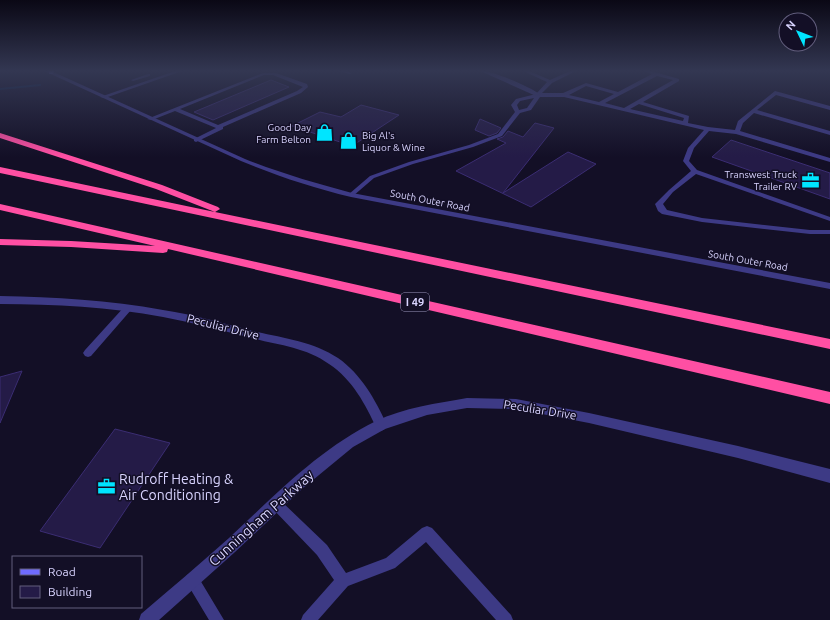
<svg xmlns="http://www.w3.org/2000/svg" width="830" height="620" font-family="Ubuntu,sans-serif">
  <rect width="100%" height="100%" fill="#130f26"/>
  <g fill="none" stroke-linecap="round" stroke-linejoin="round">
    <path fill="#0c2248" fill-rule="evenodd" d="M40 84H41V86L0 90V88Z"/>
  </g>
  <path fill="#241b47" stroke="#3b2d73" d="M271 80 289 87 213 120 194 112Z
    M361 105 399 115 352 146 292 126 320 112 341 117Z
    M480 119 501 128 497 133 489 136 475 130Z
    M535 123 554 128 503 193 568 152 596 164 531 207 456 171 506 143 497 139 503 137 508 131 523 137Z
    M731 140 830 173V199L712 157Z
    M22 371 0 423V377Z
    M115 429 170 443 100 548 40 531Z"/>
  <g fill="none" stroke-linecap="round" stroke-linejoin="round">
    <path fill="#3d3a85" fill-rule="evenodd" d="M178 70H185L105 98 100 97Z
      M333 70H342L352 73 350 74Z
      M521 70H527L550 80 572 70H578L552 83 542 93H563L586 83 618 92 652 74 641 70H648L679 79V81L643 102 689 116 688 123 708 127 735 130 738 121 775 91 830 106V110L776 95 757 110 830 131V135L754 113 743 123 740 131 830 158V162L736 134 709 131 694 148 689 161 697 170 830 217V221L696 174 673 192 663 204 667 210 702 218 810 230H830V234H810L702 222 662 214 658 211 655 204 669 190 691 171 683 161 688 148 704 130 564 97H540L531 110 520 113 502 136 473 147 413 164 374 178 353 196H349V194L370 176 409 162 469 145 498 134 515 112 511 105 516 99 536 94 547 82ZM657 76 673 80 624 108 605 103ZM586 86 614 94 599 102 569 95ZM534 98 527 108 519 110 517 105 520 101ZM639 104 684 118 683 121 630 109Z
      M263 73H276L307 84 308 87 301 93 223 127V129L196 142 194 141V139L216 128 175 111 152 120 147 119ZM264 75H273L303 87 297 91 218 125 180 109Z
      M148 74H150V76L133 81 131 80Z
      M128 305 131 306 132 308 131 310 91 356 88 357 85 356 83 353 85 350 125 306Z
      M276 498 280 500 327 545 346 573 386 558 422 528 427 526 432 528 511 615 513 620H496L426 542 395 568 348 586 318 620H301L303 615 334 580 317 555 272 508 270 504 272 500Z
      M192 573 197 575 224 620H209L185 580 187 575Z"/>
    <path fill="#3d3a85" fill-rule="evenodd" d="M478 70C491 70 531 87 541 95L536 96Z
      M0 296C55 297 109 300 163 310 195 315 226 324 257 332 284 338 314 342 338 358 361 374 375 399 387 425L385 429 381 431 377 429C365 404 353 380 329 364 307 348 280 345 255 339 224 331 194 323 163 317 109 307 55 304 0 304Z"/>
    <path fill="#3d3a85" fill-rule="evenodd" d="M42 70H49L245 159C280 173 315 183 352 193L830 283V289L351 197C313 188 277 176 241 161Z
      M467 398 516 399 589 413 738 446 830 469V483L738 458 589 423 516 409 467 408 427 415 385 429 353 447 302 489 235 552 159 620H139L141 614C170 589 200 564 229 538 274 496 319 449 376 421 403 408 438 403 467 398Z"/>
    <path fill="#6f6bff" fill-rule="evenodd" d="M49 70H55L53 74H49Z"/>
    <path fill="#ff4fa3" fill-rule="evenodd" d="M0 133 162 185 218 207 220 209 215 212 830 339V349L0 173V167L215 212 156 189 0 138Z
      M0 204 830 392V404L168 249 167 252 163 253 71 247 0 245V239L71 241 155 246 0 210Z"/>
  </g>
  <linearGradient id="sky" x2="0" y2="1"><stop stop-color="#0a0815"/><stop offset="0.45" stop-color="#333752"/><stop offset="1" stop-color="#333752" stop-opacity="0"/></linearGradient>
  <rect width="830" height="157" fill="url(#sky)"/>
  <defs>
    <symbol id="shop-bare" viewBox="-9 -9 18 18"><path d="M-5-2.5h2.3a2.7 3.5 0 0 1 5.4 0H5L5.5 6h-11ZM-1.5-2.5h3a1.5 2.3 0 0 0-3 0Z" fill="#00e5ff" stroke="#130f26" stroke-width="2.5" paint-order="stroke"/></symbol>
    <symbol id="office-bare" viewBox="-9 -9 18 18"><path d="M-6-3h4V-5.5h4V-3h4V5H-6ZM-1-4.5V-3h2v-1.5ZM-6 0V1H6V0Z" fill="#00e5ff" stroke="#130f26" stroke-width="2.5" paint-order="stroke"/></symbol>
  </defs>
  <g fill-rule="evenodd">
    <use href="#shop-bare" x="312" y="120" width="25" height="25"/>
    <use href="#shop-bare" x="336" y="128" width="25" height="25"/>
    <use href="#office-bare" x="798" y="168" width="25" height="25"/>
    <use href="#office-bare" x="94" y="474" width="25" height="25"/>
  </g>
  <g text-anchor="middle" stroke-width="3" stroke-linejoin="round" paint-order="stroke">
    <g font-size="10" fill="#d9d4ff" stroke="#130f26" text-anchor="end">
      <text x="311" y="131">Good Day<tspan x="311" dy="12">Farm Belton</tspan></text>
      <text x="362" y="139" text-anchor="start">Big Al's<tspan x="362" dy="12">Liquor &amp; Wine</tspan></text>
      <text x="797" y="178">Transwest Truck<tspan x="797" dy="12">Trailer RV</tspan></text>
    </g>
    <g font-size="10" fill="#d9d4ff" stroke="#130f26">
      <text transform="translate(430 200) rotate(11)" y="4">South Outer Road</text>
      <text transform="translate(748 260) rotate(10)" y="4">South Outer Road</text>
    </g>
    <rect fill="#130f26" stroke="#9e99be" stroke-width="1" x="401" y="293" width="28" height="18" rx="3"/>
    <g font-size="11" font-weight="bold" fill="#d9d4ff">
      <text x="415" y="306">I 49</text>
    </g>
    <g font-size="12" fill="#d9d4ff" stroke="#130f26">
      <text transform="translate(223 327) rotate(14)" y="4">Peculiar Drive</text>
      <text transform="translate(540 410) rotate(9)" y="4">Peculiar Drive</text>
    </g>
    <g font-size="14" fill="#d9d4ff" stroke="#130f26" text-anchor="start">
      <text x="119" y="484">Rudroff Heating &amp;<tspan x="119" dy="16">Air Conditioning</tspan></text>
    </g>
    <g font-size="14" fill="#d9d4ff" stroke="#130f26">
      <text transform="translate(261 518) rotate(-42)" y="5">Cunningham Parkway</text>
    </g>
  </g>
  <rect x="12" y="556" width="130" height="52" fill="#130f26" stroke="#625e7d"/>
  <rect x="20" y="569" width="20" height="6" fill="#6f6bff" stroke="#625e7d"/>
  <text x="48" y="576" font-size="12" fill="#d9d4ff">Road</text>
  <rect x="20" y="586" width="20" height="12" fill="#241b47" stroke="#625e7d"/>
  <text x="48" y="596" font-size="12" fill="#d9d4ff">Building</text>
  <g transform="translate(798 32) rotate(313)"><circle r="19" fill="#130f26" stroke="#625e7d"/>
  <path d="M0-3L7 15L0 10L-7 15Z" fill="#00e5ff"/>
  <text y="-6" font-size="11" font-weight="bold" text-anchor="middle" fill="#d9d4ff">N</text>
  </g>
</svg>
